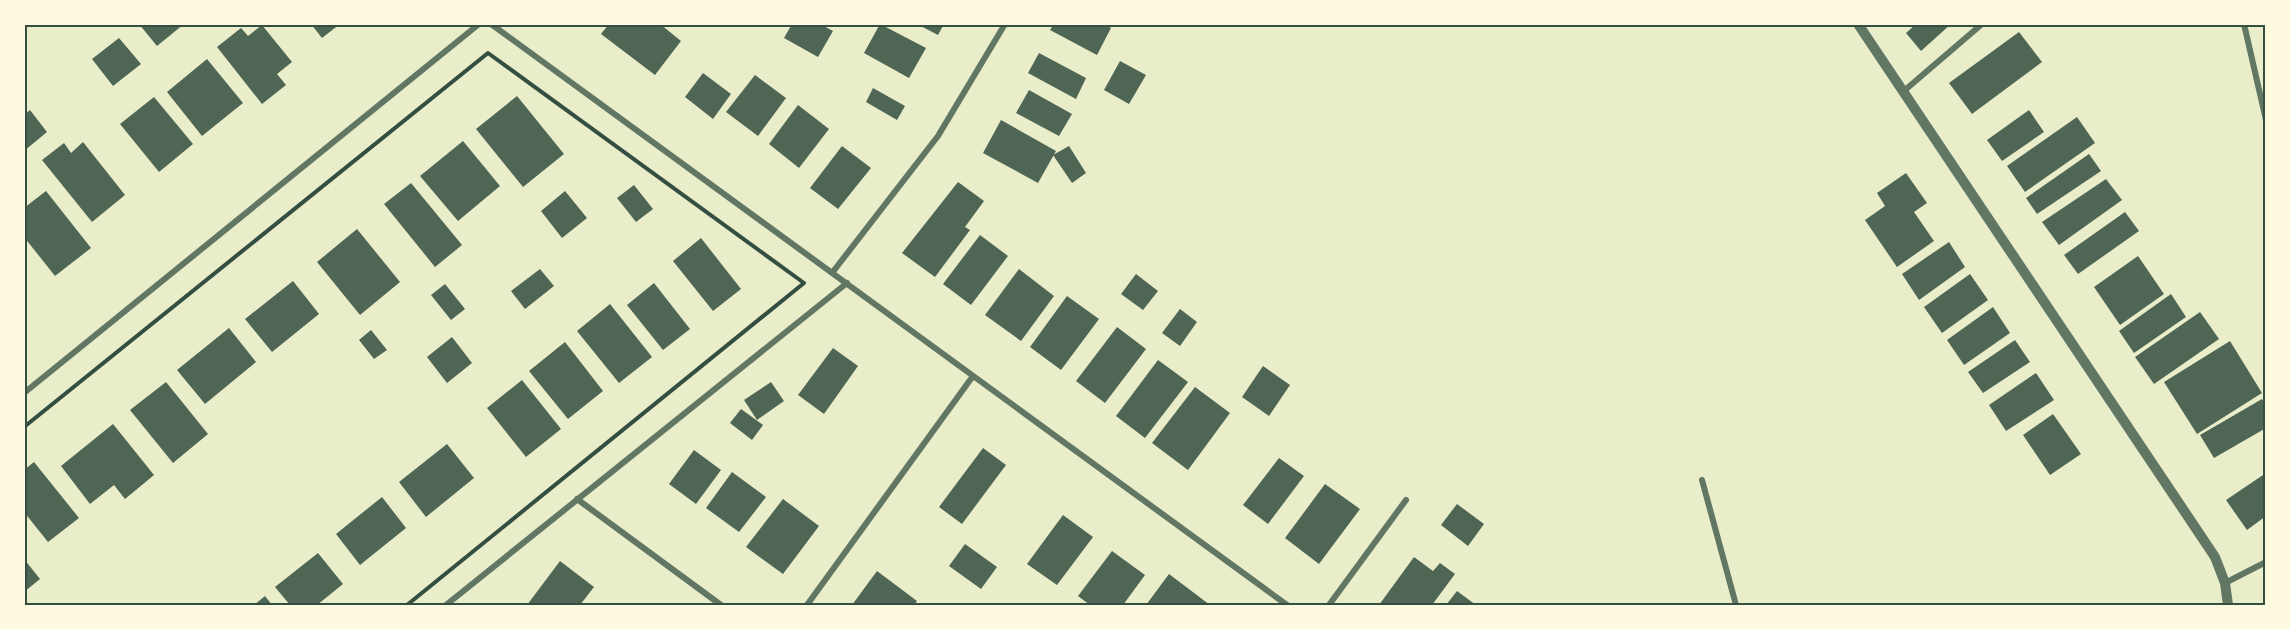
<svg xmlns="http://www.w3.org/2000/svg" width="2290" height="629" font-family="Jost,sans-serif">
  <rect width="100%" height="100%" fill="#e9edc9"/>
  <path fill="#4f6655" d="M139 24H184L157 46Z
    M311 24H340L322 38Z
    M609 24H660L681 41 655 75 601 34Z
    M792 24H820L833 31 818 57 784 38Z
    M880 24 926 48 909 78 864 53Z
    M917 24H944L938 35Z
    M1054 24H1104L1111 28 1097 55 1050 30Z
    M1916 24H1951L1921 51 1906 33Z
    M262 25 292 62 277 74 286 85 262 104 217 47 241 28 248 36Z
    M2019 32 2042 62 1972 114 1949 83Z
    M119 38 141 64 113 86 92 59Z
    M1039 53 1086 78 1076 99 1028 73Z
    M207 59 243 103 202 136 167 92Z
    M1120 61 1146 75 1129 104 1104 90Z
    M703 73 731 94 713 119 685 97Z
    M755 75 786 98 758 136 726 112Z
    M873 88 905 106 897 120 866 102Z
    M1029 90 1072 114 1059 136 1016 113Z
    M517 96 564 154 523 187 476 129Z
    M154 97 193 144 159 172 120 124Z
    M798 105 829 129 799 168 769 144Z
    M30 110 47 132 24 151V115Z
    M2029 110 2044 132 2002 161 1987 140Z
    M2077 117 2095 143 2025 192 2007 166Z
    M1001 120 1056 151 1038 183 983 153Z
    M463 141 500 186 458 221 420 176Z
    M83 142 125 195 92 222 42 160 64 143 71 153Z
    M842 146 871 168 838 209 810 188Z
    M1069 146 1086 173 1072 183 1053 155Z
    M2089 154 2101 171 2037 214 2026 198Z
    M1906 173 1927 203 1914 212 1934 241 1897 267 1865 220 1885 206 1877 193Z
    M2106 179 2122 200 2059 245 2042 222Z
    M958 182 984 201 965 227 970 230 935 277 902 253Z
    M411 183 462 245 435 267 384 204Z
    M634 185 653 209 636 222 617 198Z
    M46 191 91 248 55 276 24 237V208Z
    M565 191 587 218 562 238 541 211Z
    M2125 212 2139 231 2078 274 2064 255Z
    M357 229 400 282 360 315 317 262Z
    M980 235 1008 256 971 305 943 284Z
    M701 238 741 289 713 311 673 261Z
    M1949 242 1965 267 1919 300 1902 274Z
    M2138 256 2164 294 2120 325 2094 287Z
    M540 269 554 286 525 309 511 291Z
    M1019 269 1054 296 1021 341 985 315Z
    M1136 274 1158 291 1143 310 1121 294Z
    M1970 274 1988 300 1942 333 1924 307Z
    M293 281 319 314 272 352 245 319Z
    M654 283 690 329 663 350 627 305Z
    M445 284 465 309 451 320 431 295Z
    M2171 294 2186 317 2134 353 2119 331Z
    M1067 296 1099 319 1061 370 1030 347Z
    M610 304 652 357 619 383 577 331Z
    M1993 307 2010 333 1964 365 1947 340Z
    M1180 309 1197 322 1180 346 1162 333Z
    M2200 312 2219 339 2154 384 2135 357Z
    M1117 327 1146 349 1105 403 1076 381Z
    M229 328 256 362 205 404 177 370Z
    M371 330 387 350 374 359 359 340Z
    M452 337 472 363 447 383 427 357Z
    M2015 340 2030 362 1983 393 1968 372Z
    M2230 341 2262 393 2197 434 2164 382Z
    M565 342 603 391 568 419 529 371Z
    M833 348 858 366 824 414 798 395Z
    M1158 360 1188 382 1145 438 1116 416Z
    M1263 366 1290 385 1269 416 1242 397Z
    M2036 373 2054 400 2006 431 1989 405Z
    M522 380 561 429 526 457 487 408Z
    M166 382 208 434 173 463 130 410Z
    M771 382 784 401 757 420 744 400Z
    M1195 387 1230 413 1188 470 1152 443Z
    M2262 399 2266 406V428L2214 458 2200 435Z
    M741 409 763 425 752 440 730 423Z
    M2053 414 2081 454 2050 475 2023 435Z
    M113 424 154 475 125 499 114 485 90 504 61 466Z
    M447 444 474 478 426 517 399 482Z
    M983 448 1006 465 962 524 939 507Z
    M694 450 721 470 696 504 669 484Z
    M1279 458 1304 476 1268 524 1243 505Z
    M34 462 79 518 48 542 24 512V470Z
    M732 472 766 497 739 532 706 508Z
    M2266 473V516L2247 530 2226 500Z
    M1325 484 1360 509 1319 564 1285 538Z
    M382 497 406 528 360 565 336 534Z
    M783 499 819 526 783 574 746 547Z
    M1457 504 1484 524 1468 546 1441 525Z
    M1063 515 1093 537 1057 585 1027 564Z
    M965 544 997 567 981 589 949 566Z
    M1112 551 1145 575 1123 605H1090L1078 596Z
    M318 553 343 584 317 605H290L275 587Z
    M1414 557 1433 571 1440 563 1455 574 1432 605H1379Z
    M24 559 40 579 24 592Z
    M560 561 594 587 580 605H527Z
    M877 571 917 601 914 605H852Z
    M1169 574 1210 605H1146Z
    M1457 591 1476 605H1446Z
    M265 596 272 605H254Z"/>
  <g fill="none" stroke-linecap="round" stroke-linejoin="round">
    <path stroke="#344e41" stroke-width="4" d="M24 427 488 53 804 283 407 605"/>
    <path stroke="#617663" stroke-width="6" d="M491 24 1287 605
      M2244 24 2266 120
      M1905 90 1982 24
      M832 273 938 136 1005 24
      M24 393 479 24
      M1702 480 1736 605
      M577 499 721 605
      M2225 583 2266 562
      M446 605 847 283
      M807 605 973 376
      M1329 605 1406 500"/>
    <path stroke="#617663" stroke-width="10" d="M1858 24 2215 557 2225 583 2228 605"/>
  </g>
  <rect width="2290" height="629" fill="none" stroke="#fefae0" stroke-width="51"/>
  <rect x="26" y="26" width="2238" height="578" fill="none" stroke="#344e41" stroke-width="2"/>
</svg>
